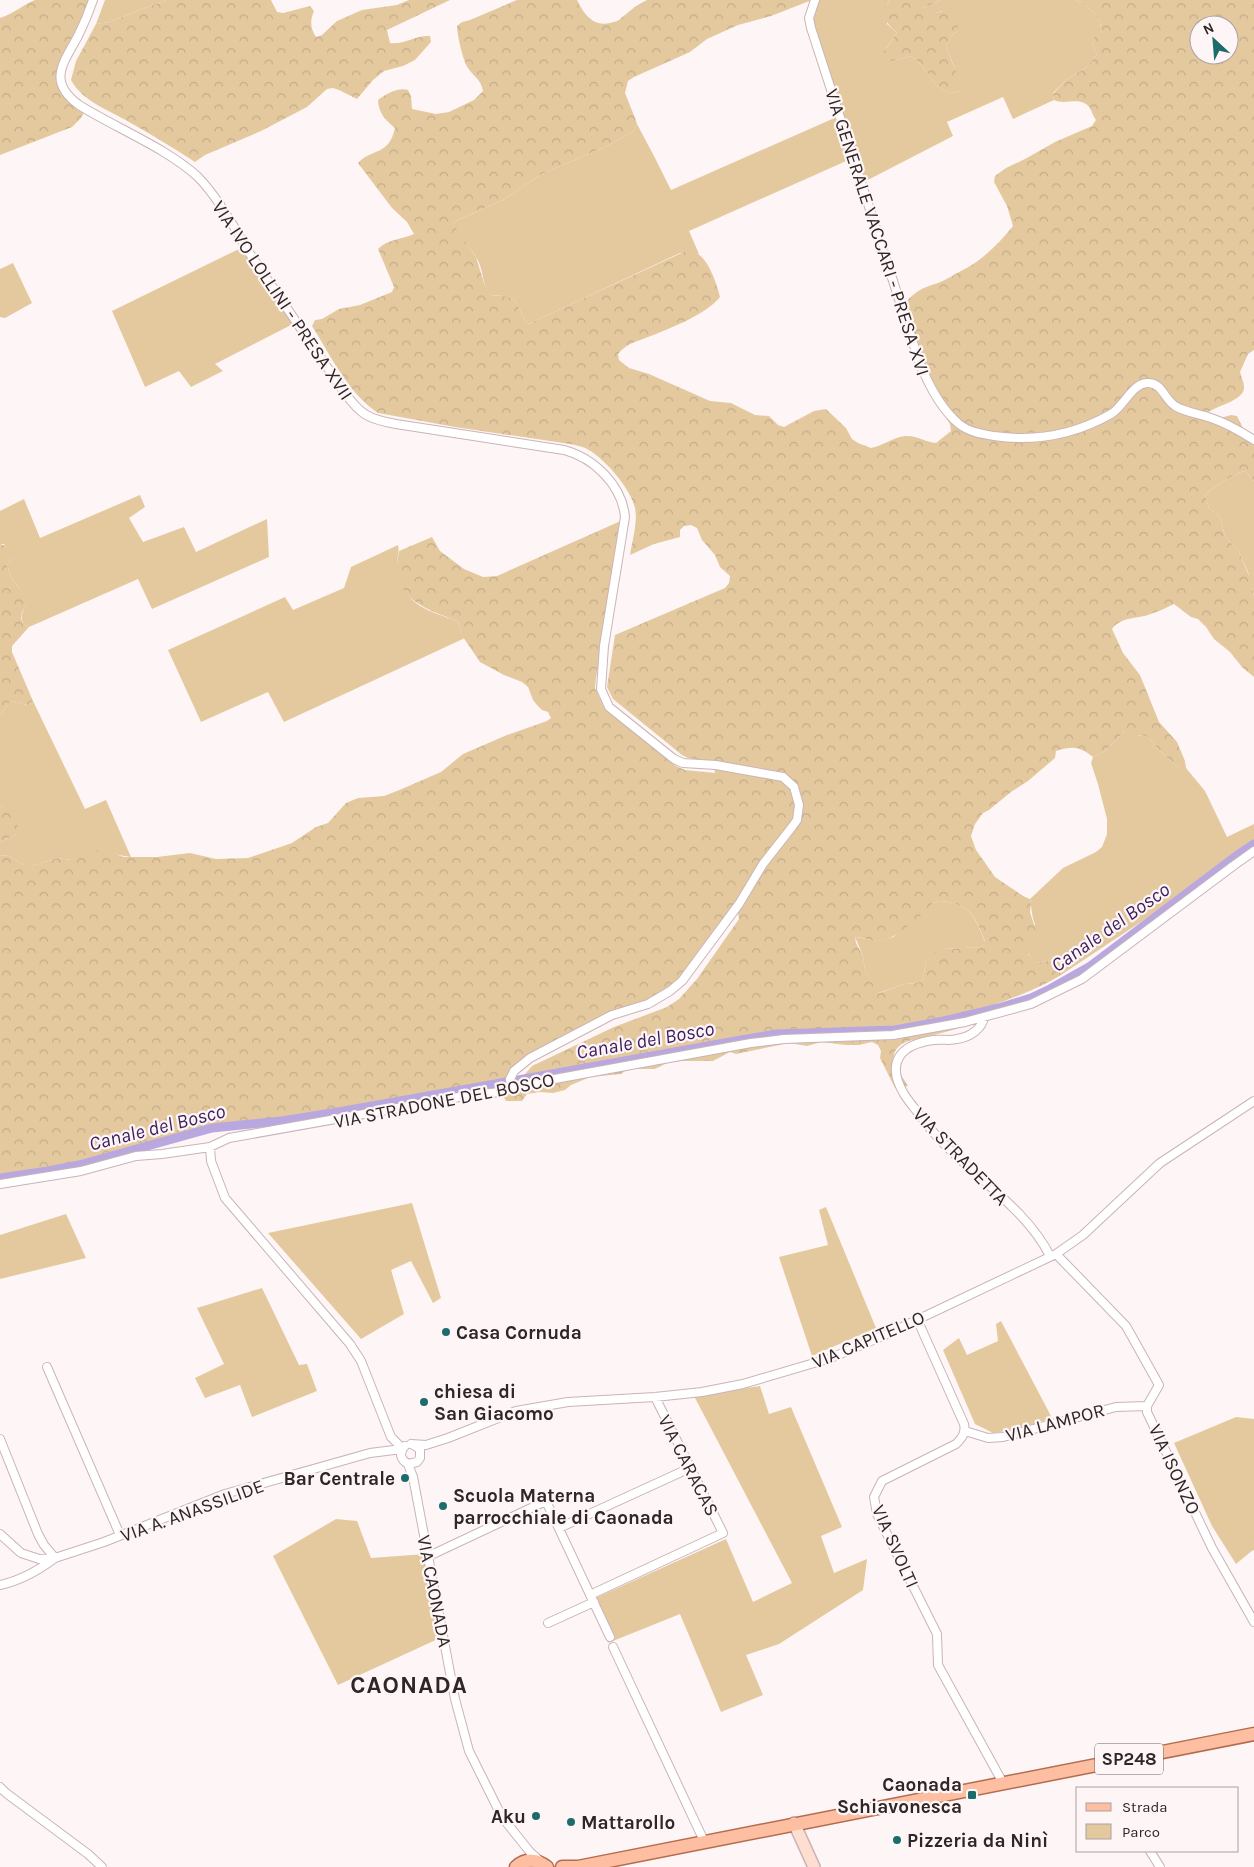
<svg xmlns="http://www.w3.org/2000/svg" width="1254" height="1867" font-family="Karla,sans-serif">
  <defs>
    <pattern id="forest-crowns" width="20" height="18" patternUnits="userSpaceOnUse" patternTransform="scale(1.25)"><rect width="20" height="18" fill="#e4c99f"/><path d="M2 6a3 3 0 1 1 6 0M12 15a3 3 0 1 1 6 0" fill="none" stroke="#c4ac89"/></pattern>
  </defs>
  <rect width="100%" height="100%" fill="#fef5f6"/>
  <path fill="#e4c99f" d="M105 0H166L109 22 96 24Z
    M815 0H890L887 4V24L897 33 886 48 890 62 910 56C930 66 933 99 960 91L954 66 946 47 952 35 958 31 942 11 929 15 923 14V8L941 0H1075C1089 6 1103 17 1101 33L1092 42 1097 55 1084 69 1067 79 1053 93 1054 100 1013 119 1003 97 947 122 953 136 862 183 853 158 689 231 699 254 693 252 680 253 571 304 529 324C521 318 519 301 511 298 505 295 497 296 490 295 481 282 484 269 476 257 469 245 458 237 453 224L458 220 503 200 542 174 605 147 634 131 637 124 654 156 671 190 839 116 808 24Z
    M245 246 295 323 215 364 223 371 191 387 179 371 145 387 112 311Z
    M13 263 32 303 5 318 0 317V269Z
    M1245 471 1254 481V596L1248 572 1239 552 1225 536 1220 517 1209 508 1205 495C1210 489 1237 472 1245 471Z
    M140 495 145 507 129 518 143 542 184 527 196 552 267 519 269 557 152 609 138 579 29 627 23 624C21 617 21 613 26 606L20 589 11 578 7 565 11 559 4 544H0V511L24 499 40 538Z
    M398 545C400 552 396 558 398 564 399 571 404 589 407 594 419 610 441 615 458 621L461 634 465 638 284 722 268 692 201 722 168 650 285 597 293 610 344 588 351 567Z
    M11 701C18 701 22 705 29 705L33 701 85 809 106 800 131 857 118 855 113 851 71 860 58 858 32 866H26L9 856 0 855V842L17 834C14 820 13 812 0 805V715Z
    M1130 729 1140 736H1146L1164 755 1179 768H1186L1205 791 1227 837 1254 824V843L1214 869 1171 902 1070 969V963L1058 959 1037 963 1031 960 1026 947 1035 924C1031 915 1032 908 1030 899L1063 868 1096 852 1102 847 1107 834V819L1098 784 1091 763 1093 757 1105 751 1124 732Z
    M939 901C970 903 974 915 985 942L982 947 943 949 926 960 923 980 917 983 905 984 878 993 865 970 863 956 855 937 880 941 893 937 933 903Z
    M412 1203 441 1298 433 1303 411 1261 391 1270 404 1314 361 1339 268 1233Z
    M826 1207 876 1328 812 1356 779 1257 828 1245 819 1210Z
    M66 1214 86 1258 0 1279V1235Z
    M262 1288 299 1365 307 1364 317 1391 252 1417 240 1385 205 1398 195 1378 224 1364 197 1308Z
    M1001 1321 1052 1418 1015 1430 993 1433 975 1424 943 1350 959 1338 967 1355 998 1341 996 1324Z
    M760 1386 769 1414 791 1407 842 1527 821 1536 834 1573 867 1559 863 1590 779 1644 746 1655 763 1695 721 1712 680 1614 608 1643 591 1600 726 1539 753 1602 792 1583 694 1396Z
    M1236 1417 1254 1419V1551L1253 1550 1236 1564 1212 1526 1174 1443Z
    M336 1519 357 1521 371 1558 426 1554 440 1638 338 1685 273 1556Z"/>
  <path fill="url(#forest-crowns)" fill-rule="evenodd" d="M35 0H92L59 82 85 111 81 118 72 127 0 155V18C13 14 23 5 35 0Z
    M166 0H271L277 12 283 13 310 6 314 11C310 20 310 28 316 37L322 35 337 21 362 10 397 5 409 0H450L387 30 390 43C404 45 415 35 430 36L431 42 415 60 403 66 384 71 373 80 357 99 339 90 333 88 327 89 307 107 261 131 205 155 195 162C174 148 152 135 129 122 109 110 83 102 71 80L76 61 96 24 109 22Z
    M517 0H577C584 14 593 27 610 23 614 22 619 21 621 18 630 11 636 5 647 0H812L771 16 738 25 707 39 690 52 634 77 628 81 625 93 635 118 637 124 634 131 605 147 542 174 503 200 458 220 453 224 476 257 484 283 490 295C497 296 505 295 511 298 519 301 521 318 529 324L571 304 686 251C690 251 695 251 698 254 709 261 717 284 720 297 707 314 669 329 648 337 636 342 627 343 618 354L619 360 629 368 649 374 710 401 731 403 755 415 769 416 778 425 784 427 814 411 826 409 846 428 852 439 858 443 871 448C882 446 894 437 905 436 917 435 925 442 936 443L951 431 950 424 924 383 912 331C918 318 905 314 905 303 915 291 924 287 938 283 946 280 955 274 963 270 983 260 999 243 1013 226L1007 206 994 182 995 176 1006 168 1025 159 1055 142 1092 126 1096 120C1093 116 1092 112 1090 108 1080 95 1066 106 1054 100L1053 94 1067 79 1084 69 1097 55 1092 42 1095 36 1101 33C1103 17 1089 6 1075 0H1254V350L1248 354 1240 372C1241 377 1244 382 1244 387 1245 401 1213 406 1204 415L1213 420 1231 415 1237 416 1244 430 1254 438V481L1245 471C1237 472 1210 489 1205 495L1209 508 1220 517 1225 536 1239 552 1250 578 1254 596V677L1242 667 1230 652 1214 639 1206 627 1198 619 1191 617 1174 604C1166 608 1157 612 1148 615 1135 619 1121 617 1112 629L1123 653 1140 675 1159 722 1177 742 1185 761 1186 768H1179L1164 755 1146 736 1134 735 1130 730 1124 732 1105 751 1093 757C1079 746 1073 746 1056 751L1055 758 1028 781 1011 792 989 810 983 813 975 824 971 836 976 850 995 877 1023 896 1030 899 1031 905 1030 912 1036 931C1027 942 1022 954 1037 963 1049 961 1059 957 1070 963V969C1052 982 1029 992 1007 1000 995 1005 987 1006 976 1015L974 1022C969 1024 963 1027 956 1029 948 1031 939 1034 930 1036 918 1039 897 1040 894 1055 892 1067 903 1076 908 1086L895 1088 880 1058 881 1051 878 1045 872 1042 859 1045H846L821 1042 807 1046 789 1043 736 1054 730 1052 713 1061H681L667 1063 655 1069H628L621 1074 590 1077 571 1085 565 1090 553 1093 540 1092 527 1094 522 1101H506L503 1096 514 1087 532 1066 614 1027 667 1007 679 999 697 979 739 919 736 903 687 972 661 996 609 1015 535 1051 525 1056 500 1084 292 1119 231 1124 198 1129 144 1146 49 1168 0 1175V855L9 856 26 866H32L58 858 71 860 109 846 118 855 124 857H157L190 853 216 859 248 858 292 843 316 827 328 823 346 803 358 798 384 796 397 791 441 772 463 754 507 735 547 721 551 718 548 712 542 710 537 705 533 700 528 687 522 682 504 675 480 662 461 634 458 621C423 608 389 598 399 551L432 537 440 551 464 569 483 577 497 576 623 520 596 678 595 688 603 706 676 766 685 770 715 773 713 761 688 758 682 755 613 699 607 687 615 635 725 588 729 583 730 576 720 567 715 555 702 540 697 528 691 525 684 526 680 530V537L654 544 630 555C632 541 638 522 635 508 631 489 603 456 585 448 581 446 575 445 570 444L455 427 378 413C348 393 331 356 312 326L315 320 322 319 339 309 360 305 392 292 394 287 378 249C386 240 403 239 414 234L407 222 392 208 358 163C372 148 389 156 395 128 386 121 378 112 378 100 386 94 398 87 408 90L411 96 412 109 436 114 449 112 474 100 483 91C481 79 473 76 468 68 463 61 457 34 457 26L462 22 470 20ZM1199 25H1229V55H1199ZM939 901C970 903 974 915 985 941L982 947 943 949 936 951 926 960 923 980 917 983 905 984 879 993 865 970 863 956 856 943 855 937C863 937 871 941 879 941 894 941 922 915 933 903Z
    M890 0H941L923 8V14C935 15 944 9 955 11L958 17V31L952 35 946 47 959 79 963 84 960 91C933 99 930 66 910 56L890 62H883L882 54 897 33C885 21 878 16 890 0Z
    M0 544 9 547C13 555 12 559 7 565L11 578 24 594 27 600 26 606 22 612 21 618 23 624 29 627 12 646V652L33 701 29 705C22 705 18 701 11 701L0 715Z
    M0 805 9 810 19 828 17 834 0 842Z"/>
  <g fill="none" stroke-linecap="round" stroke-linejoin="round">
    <path stroke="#b9a7df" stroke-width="9" d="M0 1178 48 1171 79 1165 212 1128 282 1121 344 1111 747 1039 777 1034 895 1030 944 1021 999 1008 1031 998 1050 989 1089 967 1236 856 1254 844"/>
    <defs>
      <path id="street" d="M93 0C89 12 84 24 78 36 63 64 47 81 79 105 116 128 166 148 197 176 217 196 233 224 246 248L344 392C361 415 368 419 396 424L564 450C594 458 622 485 625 517L604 646 601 689 609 707 674 759 683 763 716 765 783 777 794 787 799 805 797 820 792 827 763 864 739 904 682 981 670 991 648 1004 612 1015 530 1058 514 1071 510 1079 511 1087
        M815 0 809 18 811 28 919 361C928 384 940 408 959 424 969 432 982 434 994 436 1036 442 1074 435 1111 414 1124 406 1132 384 1147 383 1162 382 1164 399 1175 406 1185 412 1199 414 1211 418 1226 423 1240 431 1254 440
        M984 1017C982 1029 970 1037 957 1039 950 1041 942 1039 934 1040 901 1044 885 1062 904 1094 909 1102 916 1110 922 1118 958 1168 1023 1202 1050 1256
        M210 1147 211 1161 225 1198 350 1344 361 1361 391 1437 402 1448
        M0 1184 81 1171 136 1156 162 1154 210 1147 229 1138 465 1096 500 1092 511 1087 751 1043 784 1039 893 1035 965 1022 1031 1004 1082 979 1233 866 1254 851
        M1056 1254 1126 1326 1159 1385 1147 1406V1412L1212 1548 1254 1622
        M917 1319 964 1424C966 1433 962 1438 956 1444L882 1481 874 1497 877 1514 937 1634 938 1665 1003 1783
        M47 1367 120 1535
        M965 1431 988 1438 1003 1437 1116 1407 1147 1406
        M0 1439 38 1534 44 1545 55 1558C39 1570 19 1581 0 1585
        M411 1444 426 1445 448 1438 516 1411 568 1402 655 1397 702 1392 743 1384 831 1358 885 1335 1056 1254 1083 1235 1160 1163 1254 1101
        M405 1446C398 1453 401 1460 408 1464L417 1462 420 1458V1449L412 1444
        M408 1464 413 1477 455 1699 469 1751 502 1817 530 1852 540 1861
        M559 1528 690 1468
        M0 1534 21 1553 39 1559 55 1558 104 1542 225 1494 370 1453 402 1449
        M429 1556 546 1501 610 1637
        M590 1595 723 1533 655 1397
        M548 1623 594 1602
        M613 1647 704 1841
        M0 1787 6 1793 88 1854 102 1867
        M1150 1851 1160 1867"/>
      <path id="secondary" d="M794 1823 814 1867"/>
      <path id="primary" d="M516 1867C526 1858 537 1859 547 1867
        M562 1867H578L1254 1734"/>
    </defs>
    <use href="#street" stroke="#cab4b7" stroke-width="10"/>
    <use href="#secondary" stroke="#cab4b7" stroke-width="14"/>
    <use href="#primary" stroke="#b46c4e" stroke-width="15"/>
    <use href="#street" stroke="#fff" stroke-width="8"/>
    <use href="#secondary" stroke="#feded0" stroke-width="11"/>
    <use href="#primary" stroke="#fdbea1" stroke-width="12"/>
  </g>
  <g fill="#1e6b6b" stroke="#fef5f6" stroke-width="2">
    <circle cx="446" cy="1332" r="5"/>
    <circle cx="424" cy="1402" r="5"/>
    <circle cx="405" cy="1478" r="5"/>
    <circle cx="443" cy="1506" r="5"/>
    <rect x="967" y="1790" width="10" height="10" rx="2.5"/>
    <circle cx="536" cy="1816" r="5"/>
    <circle cx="571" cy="1822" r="5"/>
    <circle cx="897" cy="1840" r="5"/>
  </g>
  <g text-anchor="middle" stroke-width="4.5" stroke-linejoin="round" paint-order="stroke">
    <rect fill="#fef5f6" stroke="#6c6465" stroke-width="1" x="1095" y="1743.5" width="68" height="31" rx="4"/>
    <g font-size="18" font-weight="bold" fill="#2e2627">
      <text x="1129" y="1765">SP248</text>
    </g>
    <g font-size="19" fill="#2e2627" stroke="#fef5f6">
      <text transform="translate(878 232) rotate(72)" y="7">VIA GENERALE VACCARI - PRESA XVI</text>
      <text transform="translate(283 300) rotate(56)" y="7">VIA IVO LOLLINI - PRESA XVII</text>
      <text transform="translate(444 1100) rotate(-11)" y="7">VIA STRADONE DEL BOSCO</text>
      <text transform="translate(961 1156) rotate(46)" y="7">VIA STRADETTA</text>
      <text transform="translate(868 1339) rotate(-23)" y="7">VIA CAPITELLO</text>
      <text transform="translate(1055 1422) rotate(-15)" y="7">VIA LAMPOR</text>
      <text transform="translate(689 1465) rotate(63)" y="7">VIA CARACAS</text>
      <text transform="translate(1175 1469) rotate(65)" y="7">VIA ISONZO</text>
      <text transform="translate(192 1510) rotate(-20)" y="7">VIA A. ANASSILIDE</text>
      <text transform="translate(896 1546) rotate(66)" y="7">VIA SVOLTI</text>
      <text transform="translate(435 1591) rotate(79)" y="7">VIA CAONADA</text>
    </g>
    <g font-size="19" font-weight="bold" fill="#2e2627" stroke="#fef5f6" text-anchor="start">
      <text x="456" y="1339">Casa Cornuda</text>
      <text x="434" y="1398">chiesa di<tspan x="434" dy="22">San Giacomo</tspan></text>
      <text x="395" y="1485" text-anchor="end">Bar Centrale</text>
      <text x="453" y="1502">Scuola Materna<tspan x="453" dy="22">parrocchiale di Caonada</tspan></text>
      <text x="962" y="1791" text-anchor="end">Caonada<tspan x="962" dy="22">Schiavonesca</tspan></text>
      <text x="526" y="1823" text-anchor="end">Aku</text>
      <text x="581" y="1829">Mattarollo</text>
      <text x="907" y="1847">Pizzeria da Ninì</text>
    </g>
    <g font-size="20" font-style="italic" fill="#3a1e60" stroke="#fef5f6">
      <text transform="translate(1110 927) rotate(-35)" y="7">Canale del Bosco</text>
      <text transform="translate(645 1040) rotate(-10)" y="7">Canale del Bosco</text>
      <text transform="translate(157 1127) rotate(-14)" y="7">Canale del Bosco</text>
    </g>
    <g font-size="24" font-weight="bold" letter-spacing="1" fill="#2e2627" stroke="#fef5f6">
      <text x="409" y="1693">CAONADA</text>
    </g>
  </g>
  <rect x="1076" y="1787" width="162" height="65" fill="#fef5f6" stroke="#aba2a3"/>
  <rect x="1086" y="1803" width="25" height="8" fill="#fdbea1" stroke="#aba2a3"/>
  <text x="1122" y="1812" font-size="15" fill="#2e2627">Strada</text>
  <rect x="1086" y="1824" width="25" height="15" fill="#e4c99f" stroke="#aba2a3"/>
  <text x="1122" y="1837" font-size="15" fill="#2e2627">Parco</text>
  <g transform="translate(1214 40) rotate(334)"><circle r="24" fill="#fef5f6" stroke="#aba2a3"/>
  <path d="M0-4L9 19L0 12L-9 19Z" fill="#1e6b6b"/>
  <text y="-8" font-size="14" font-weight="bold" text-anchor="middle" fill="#2e2627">N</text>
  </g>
</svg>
